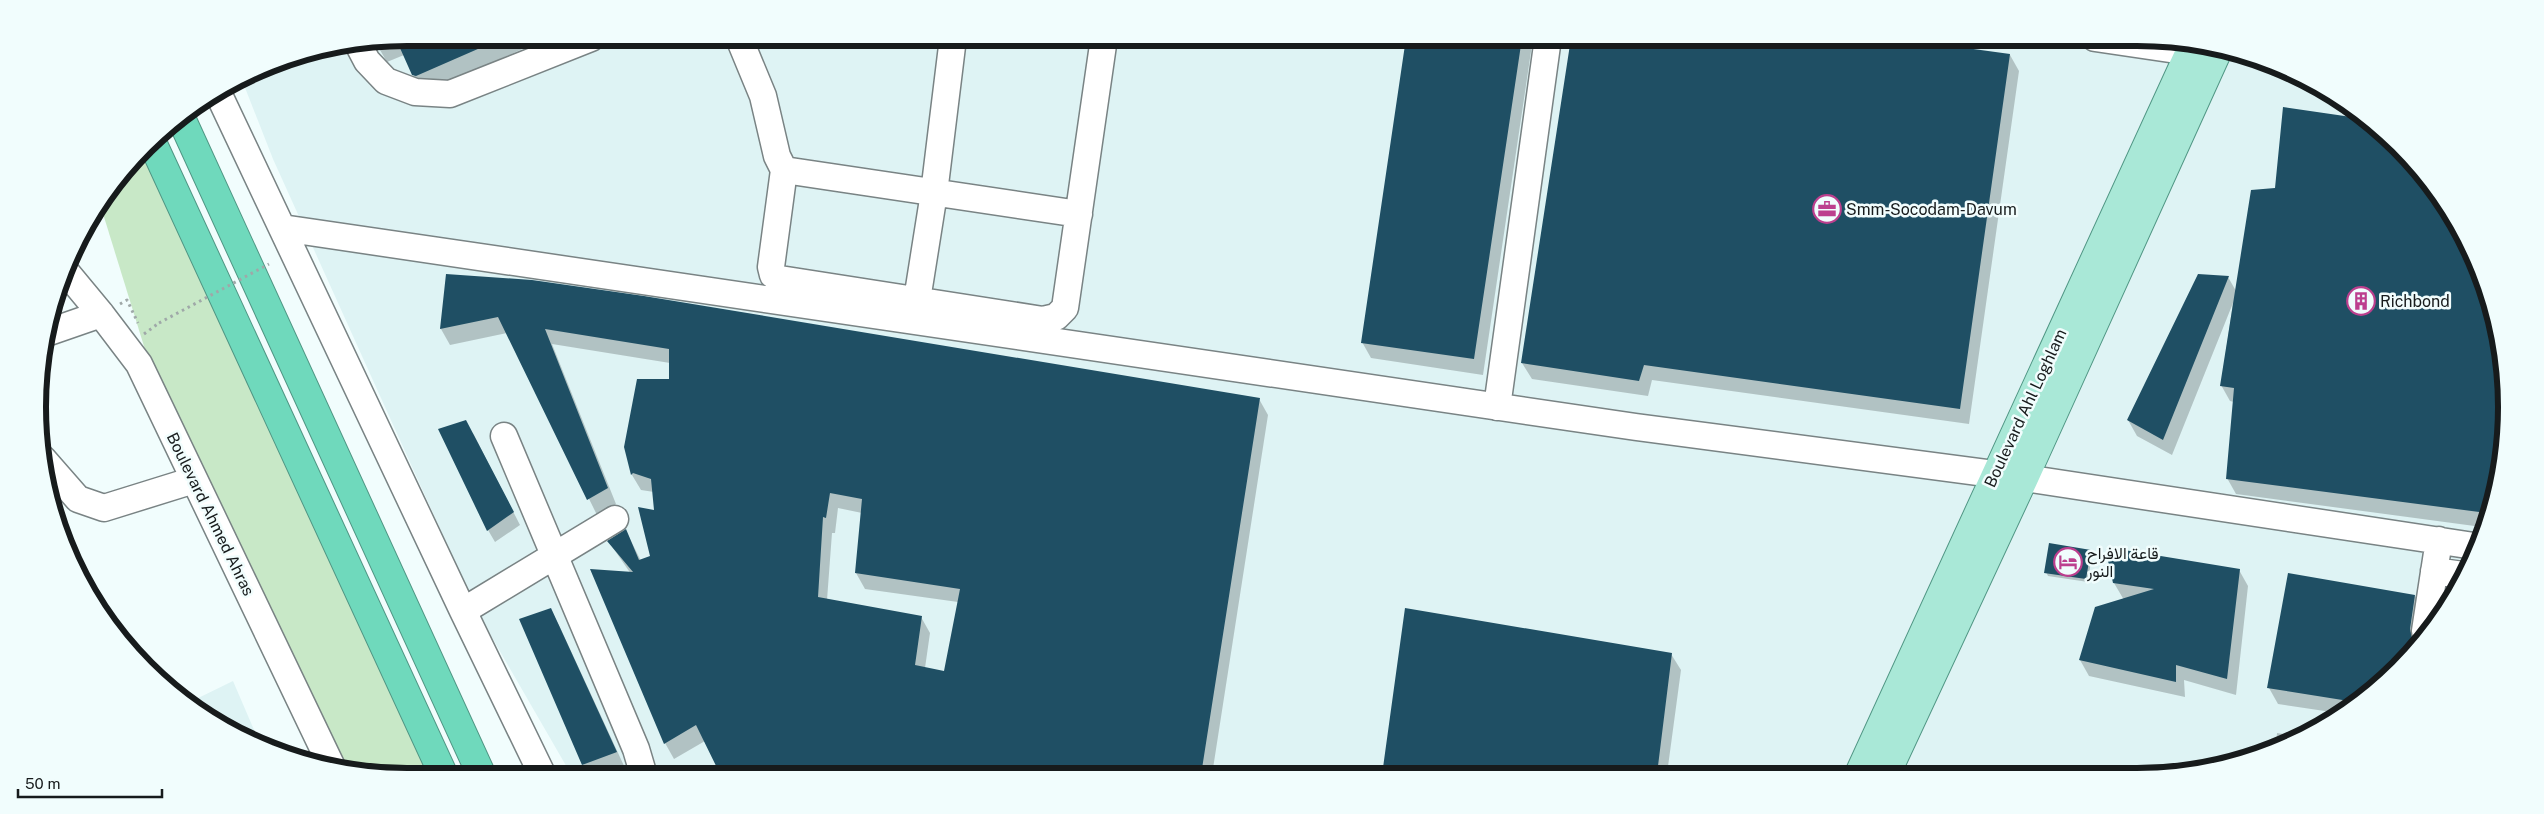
<svg xmlns="http://www.w3.org/2000/svg" width="2544" height="814" font-family="'Public Sans',Vazirmatn,sans-serif">
  <rect width="100%" height="100%" fill="#f1fdfd"/>
  <path fill="#def3f4" d="M407 38H2137L2209 45 2279 66 2343 100 2398 146 2444 202 2478 266 2499 335 2506 407 2499 479 2457 591 2381 685 2300 739 2186 773 572 776 479 615 273 159 242 80 266 66 335 45Z
    M233 681 261 746 201 714 188 703Z"/>
  <path fill="#c8e8c7" d="M152 142 444 776H407L336 769 160 398 100 204 114 182Z"/>
  <path fill="#0003" fill-rule="evenodd" d="M407 38H547L426 92 422 90 413 74 404 55 387 62 380 50 370 41Z
    M1407 38H1533L1483 375 1371 358 1362 342Z
    M1572 38H1884L2010 55 2019 71 1969 424 1652 380 1648 396 1532 379 1522 363Z
    M2284 108 2367 120 2398 146 2444 202 2478 266 2499 335 2506 407 2499 479 2482 527 2236 494 2227 478 2234 402 2230 401 2221 385 2233 303 2172 455 2137 436 2128 420 2228 277 2236 291 2276 189Z
    M447 275 1259 399 1268 415 1212 775 722 776 705 741 674 759 665 743 592 570 631 574 609 542 626 531 641 561 652 557 656 511 654 492 641 490 632 475 625 447 670 380V363L552 344 616 504 597 515 507 333 450 345 441 329ZM838 508 862 513 856 573 865 589 958 602 945 672 925 668 930 633 921 617 827 600 832 533H835Z
    M473 433 520 525 495 542 488 530Z
    M2090 551 2092 554 2088 582 2048 576 2046 572Z
    M2239 570 2248 586 2236 695 2184 680 2185 697 2089 676 2080 660 2124 600 2114 583Z
    M2415 596 2424 612 2420 637 2381 685 2338 713 2278 704 2269 688Z
    M550 609 559 625 625 768 602 776H590L583 764Z
    M1671 654 1681 670 1667 774 1383 775Z
    M2277 733 2302 737 2276 746Z"/>
  <path fill="#1f4f64" fill-rule="evenodd" d="M407 38H503L416 76 412 75 396 39Z
    M1406 38H1522L1474 359 1361 343Z
    M1571 38H1893L2010 54 1960 409 1644 365 1639 381 1521 363Z
    M2283 107 2365 119 2398 146 2444 202 2478 266 2499 335 2506 407 2499 479 2487 513 2226 479 2234 388 2220 386 2251 190 2275 188Z
    M446 274 532 280 644 296 1260 398 1201 775 721 776 696 725 664 744 590 569 633 572 607 541 626 529 639 560 650 556 638 507 654 510 651 479 633 473 631 475 624 447 637 379H669V349L545 329 608 488 587 500 498 317 440 329ZM830 493 862 499 855 573 960 589 944 671 915 665 922 616 818 597 823 517 826 518Z
    M2198 274 2229 276 2163 440 2127 420Z
    M466 420 514 512 487 531 438 429Z
    M2049 543 2091 550 2086 579 2044 573Z
    M2118 549 2240 569 2227 679 2176 665V682L2079 660 2095 607 2154 589 2113 583 2106 552 2116 554Z
    M2288 573 2415 595 2410 629 2414 644 2381 685 2355 702 2267 688Z
    M551 608 617 752 582 765 519 619Z
    M1405 608 1672 653 1657 774 1382 775Z"/>
  <g fill="none" stroke-linecap="round" stroke-linejoin="round">
    <defs>
      <path id="minor" d="M739 38 763 96 777 156 784 170 771 267 773 275 780 279 1043 320 1056 317 1065 308 1104 38
        M2095 38 2190 52
        M357 42 367 61 386 81 415 92 450 94 591 38
        M219 95 463 611 543 776
        M784 170 1079 214
        M282 228 1636 427 2024 478 2474 546
        M67 273 101 314 139 364 333 769
        M917 300 934 193 953 38
        M49 332 101 314
        M1497 407 1548 38
        M504 436 636 749 644 776
        M43 459 78 499 104 508 194 480
        M2434 571 2463 575
        M463 611 615 519
        M2425 631 2439 540"/>
      <path id="major" d="M1859 774 2194 43
        M1886 774 2024 478 2219 48"/>
      <path id="highway" d="M181 118 482 776
        M152 142 444 776"/>
    </defs>
    <use href="#minor" stroke="#798384" stroke-width="29"/>
    <use href="#major" stroke="#509684" stroke-width="30"/>
    <use href="#highway" stroke="#509684" stroke-width="30"/>
    <path stroke="#9fa8a8" stroke-width="3" stroke-dasharray="2.5 4" stroke-linecap="butt" d="M120 304 127 300 138 323
      M144 334 159 323"/>
    <use href="#minor" stroke="#fff" stroke-width="26"/>
    <use href="#major" stroke="#a9e8d7" stroke-width="28"/>
    <use href="#highway" stroke="#6fd9bc" stroke-width="28"/>
    <path stroke="#9fa8a8" stroke-width="3" stroke-dasharray="2.5 4" stroke-linecap="butt" d="M159 323 269 264"/>
  </g>
  <defs>
    <symbol id="office-ring" viewBox="-11 -11 22 22"><circle r="9.5" fill="#f1fdfd" stroke="#bc3f8e" stroke-width="1.5"/><path d="M-6-3h4V-5.5h4V-3h4V5H-6ZM-1-4.5V-3h2v-1.5ZM-6 0V1H6V0Z" fill="#bc3f8e"/></symbol>
    <symbol id="building-ring" viewBox="-11 -11 22 22"><circle r="9.5" fill="#f1fdfd" stroke="#bc3f8e" stroke-width="1.5"/><path d="M-4-6H4V6H1V3H-1V6H-4ZM-2.5-4.3h1.7v1.8h-1.7ZM.8-4.3h1.7v1.8H.8ZM-2.5-1h1.7V.8h-1.7ZM.8-1h1.7V.8H.8Z" fill="#bc3f8e"/></symbol>
    <symbol id="hotel-ring" viewBox="-11 -11 22 22"><circle r="9.5" fill="#f1fdfd" stroke="#bc3f8e" stroke-width="1.5"/><path d="M-6-4.5h1.5V1H6V5H4.5V3h-9V5H-6ZM-4 0a1.8 1.8 0 1 1 3.6 0ZM.5 0V-2.5h3Q6-2.5 6 0Z" fill="#bc3f8e"/></symbol>
  </defs>
  <g fill-rule="evenodd">
    <use href="#office-ring" x="1811" y="193" width="32" height="32"/>
    <use href="#building-ring" x="2345" y="285" width="32" height="32"/>
    <use href="#hotel-ring" x="2052" y="546" width="32" height="32"/>
  </g>
  <g text-anchor="middle" stroke-width="5" stroke-linejoin="round" paint-order="stroke">
    <g font-size="16" fill="#171b1c" stroke="#f1fdfd" text-anchor="start">
      <text x="1846" y="215">Smm-Socodam-Davum</text>
      <text x="2380" y="307">Richbond</text>
      <text x="2087" y="559">قاعة الافراح<tspan x="2087" dy="18">النور</tspan></text>
    </g>
    <g font-size="16" fill="#171b1c" stroke="#f1fdfd">
      <text transform="translate(2025 408) rotate(-65)" y="6">Boulevard Ahl Loghlam</text>
      <text transform="translate(211 514) rotate(64)" y="6">Boulevard Ahmed Ahras</text>
    </g>
  </g>
  <path d="M0 0H2544V814H0ZM407 46H2137A361 361 0 0 1 2498 407V407A361 361 0 0 1 2137 768H407A361 361 0 0 1 46 407V407A361 361 0 0 1 407 46Z" fill="#f1fdfd" fill-rule="evenodd"/>
  <path fill="none" stroke="#171b1c" stroke-width="6" d="M407 46H2137A361 361 0 0 1 2498 407V407A361 361 0 0 1 2137 768H407A361 361 0 0 1 46 407V407A361 361 0 0 1 407 46Z"/>
  <path d="M18 789v8h144v-8" fill="none" stroke="#171b1c" stroke-width="2.5"/>
  <text x="25" y="789" font-size="15" fill="#171b1c" stroke="#f1fdfd" stroke-width="4" paint-order="stroke">50 m</text>
</svg>
